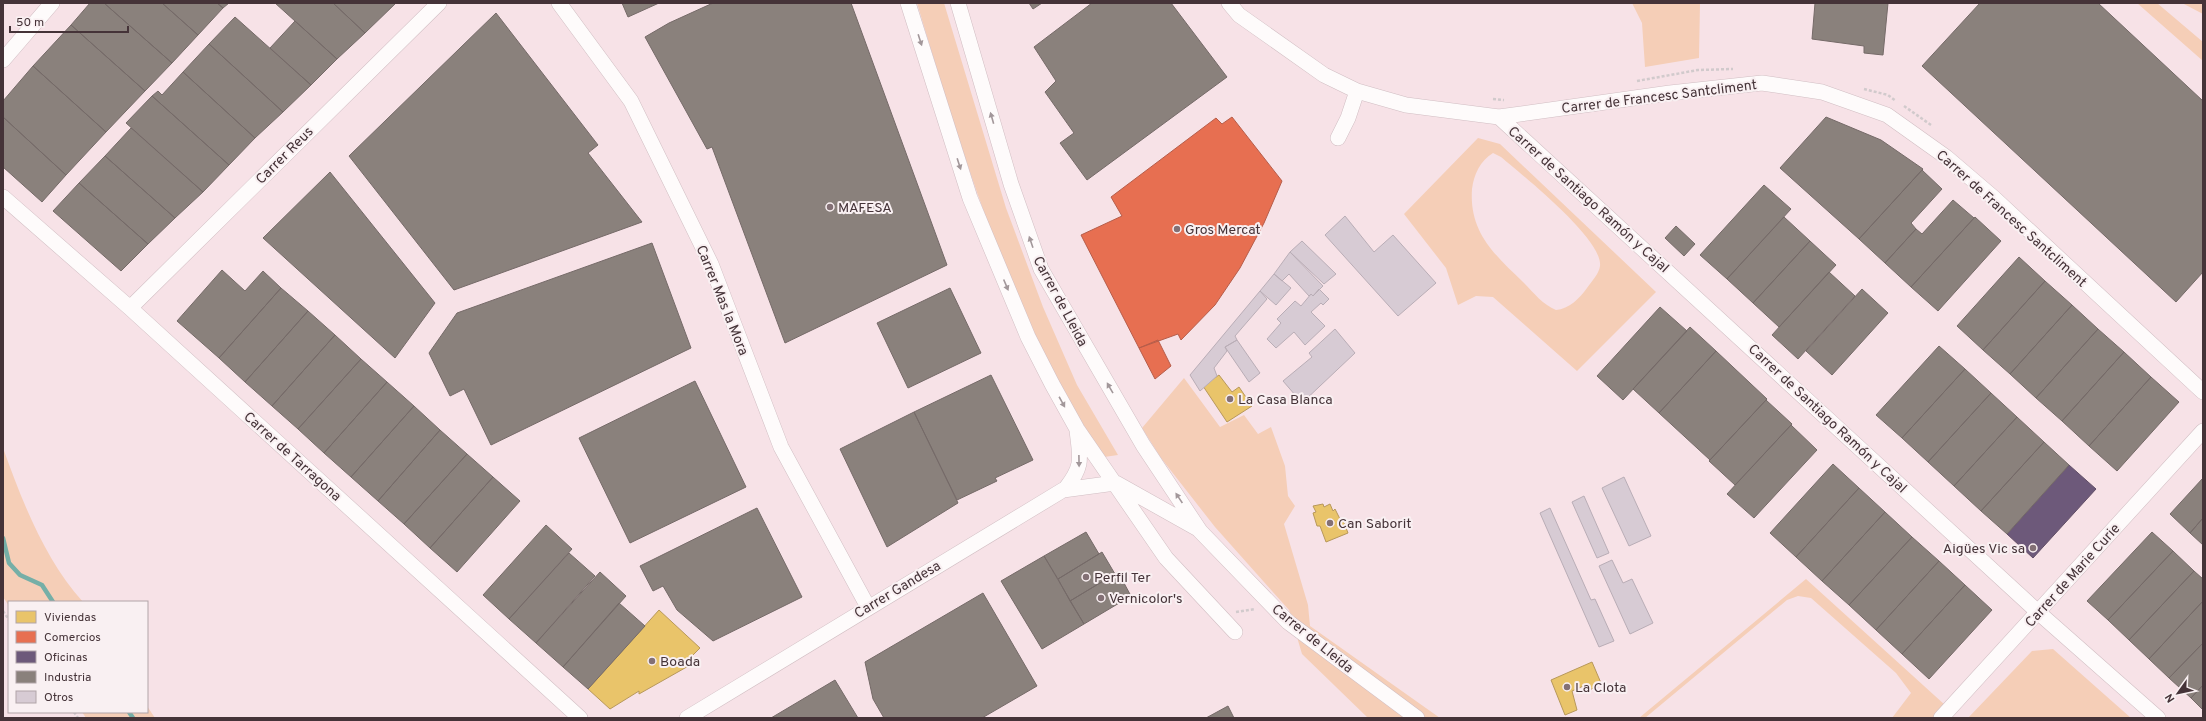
<svg xmlns="http://www.w3.org/2000/svg" width="2206" height="721" font-family="Overpass,sans-serif">
  <rect width="100%" height="100%" fill="#f7e2e7"/>
  <path fill="#f5ceb7" fill-rule="evenodd" d="M917 3H944L1006 208 1043 307 1077 385 1118 455 1104 457C1079 418 1054 379 1035 337 985 229 951 116 917 3Z
    M1632 3H1700L1699 58 1645 67 1642 23Z
    M2137 3H2157L2203 42V61Z
    M2182 3H2203V14Z
    M1478 138 1500 144 1656 292 1577 371 1493 297 1476 296 1458 305 1446 268 1404 214ZM1493 153 1501 157C1522 175 1603 239 1600 266 1599 274 1591 282 1587 288 1580 298 1569 309 1556 310 1543 305 1533 292 1523 282 1494 254 1469 232 1472 189 1474 174 1480 161 1493 153Z
    M1184 378 1220 427 1244 415 1258 434 1271 427 1285 466 1288 496 1295 506 1284 524 1308 605 1310 626 1440 718H1368L1302 654 1289 610 1215 527 1161 458 1142 428Z
    M3 448C22 501 45 560 83 602H9V606L3 597Z
    M1806 579 1945 705 1933 718H1892L1911 693 1896 673 1811 598 1798 596 1787 600 1645 718H1639Z
    M2053 649 2131 718H1968L2032 651Z
    M147 706 155 718H86L82 712H147Z"/>
  <path fill="#e9c46a" stroke="#b8985b" d="M1219 375 1232 392 1239 387 1252 406 1227 422 1203 386Z
    M1323 504 1324 507 1330 504 1333 511 1335 509 1341 521 1343 520 1348 533 1326 542 1320 526H1317L1313 513 1316 512 1313 506Z
    M659 610 700 648 689 659 692 664 639 694V691L610 709 588 689Z
    M1592 662 1601 683 1590 690 1588 684 1572 691 1577 710 1565 715 1551 680Z"/>
  <path fill="#e76f51" stroke="#b65d4a" d="M1232 117 1282 181 1264 223 1240 268 1215 305 1181 340 1178 334 1139 348 1081 235 1122 216 1111 197 1216 118 1222 124Z
    M1158 340 1171 366 1155 379 1139 348Z"/>
  <path fill="#6d597a" stroke="#614e66" d="M2069 465 2096 489 2033 558 2007 534Z"/>
  <path fill="#8a817c" stroke="#756a68" d="M90 3H104L172 63 145 91 71 25Z
    M104 3H162L198 35 172 63Z
    M162 3H217L223 8 198 35Z
    M217 3H229L223 8Z
    M275 3H333L365 33 337 59Z
    M333 3H396L365 33Z
    M622 3H659L628 17Z
    M713 3H851L947 265 785 343 712 147 707 149 645 37 669 23Z
    M1029 3H1042L1033 9Z
    M1092 3H1171L1227 77 1087 180 1060 143 1074 133 1045 92 1056 81 1034 47Z
    M1815 3H1888L1883 55 1864 53V46L1812 39Z
    M1980 3H2098L2203 101V272L2176 302 1922 66Z
    M496 13 598 145 588 153 642 222 454 290 349 156Z
    M235 17 311 85 283 112 209 44Z
    M295 21 337 59 311 85 270 48Z
    M71 25 145 91 106 132 33 66Z
    M209 44 283 112 255 138 183 72Z
    M33 66 106 132 66 175 3 117V101Z
    M183 72 255 138 229 165 152 96 158 91 162 95Z
    M152 96 229 165 203 192 126 123Z
    M3 117 66 175 42 202 3 167Z
    M1826 117 1881 140 1923 169 1859 239 1780 168Z
    M131 128 203 192 175 218 105 156Z
    M105 156 175 218 148 244 79 183Z
    M1922 170 1942 189 1911 223 1916 229 1885 263 1859 239Z
    M330 172 435 303 395 358 263 238Z
    M79 183 148 244 121 271 53 211Z
    M1764 185 1791 209 1727 279 1700 255Z
    M1953 200 1974 218 1911 287 1885 263 1916 229 1922 234Z
    M1784 217 1810 241 1753 303 1727 279Z
    M1975 217 2001 241 1938 311 1911 287Z
    M1676 226 1695 244 1684 256 1665 238Z
    M1810 241 1836 265 1779 327 1753 303Z
    M652 243 691 348 491 445 464 389 450 396 429 353 457 313Z
    M2019 257 2045 281 1983 350 1957 326Z
    M222 270 245 291 263 271 281 288 219 358 177 321Z
    M1829 272 1855 296 1798 359 1772 335Z
    M2045 281 2072 305 2010 374 1983 350Z
    M281 288 308 311 245 382 219 358Z
    M950 288 981 353 908 388 877 323Z
    M1862 289 1888 313 1832 375 1806 351Z
    M2072 305 2098 329 2036 398 2010 374Z
    M1660 307 1687 331 1623 400 1597 376Z
    M308 311 335 335 272 406 245 382Z
    M1690 327 1716 351 1659 413 1633 389Z
    M2098 329 2124 352 2062 421 2036 398Z
    M335 335 361 359 298 429 272 406Z
    M1939 346 1965 369 1902 438 1876 415Z
    M1716 351 1767 399 1710 460 1659 413Z
    M2124 352 2151 377 2089 446 2062 421Z
    M361 359 387 382 324 453 298 429Z
    M1965 369 1991 393 1928 462 1902 438Z
    M991 375 1033 460 995 478 997 481 957 500 914 412Z
    M2151 377 2179 402 2117 471 2089 446Z
    M695 381 746 487 630 543 579 438Z
    M387 382 414 406 351 477 324 453Z
    M1991 393 2017 417 1954 486 1928 462Z
    M1766 400 1792 424 1735 485 1709 461Z
    M414 406 440 430 378 501 351 477Z
    M914 412 958 503 887 547 840 449Z
    M2017 417 2044 442 1981 511 1954 486Z
    M1791 425 1817 450 1754 518 1727 494Z
    M440 430 467 454 404 524 378 501Z
    M2044 442 2069 465 2007 534 1981 511Z
    M467 454 493 477 430 548 404 524Z
    M1833 464 1859 488 1796 557 1770 533Z
    M493 477 520 501 457 572 430 548Z
    M2203 478V518L2190 533 2170 514Z
    M1859 488 1885 512 1822 581 1796 557Z
    M757 508 802 597 713 641 677 610 663 586 653 591 640 566Z
    M1885 512 1912 537 1849 605 1822 581Z
    M2203 518V545L2190 533Z
    M546 525 572 549 509 619 483 595Z
    M1086 532 1099 554 1058 579 1044 556Z
    M2152 532 2173 551 2108 620 2087 601Z
    M1912 537 1939 561 1876 630 1849 605Z
    M2173 551 2194 571 2129 640 2108 620Z
    M1102 552 1115 574 1070 601 1058 579Z
    M569 553 595 576 536 643 509 619Z
    M1044 556 1084 624 1042 649 1001 581Z
    M1939 561 1965 585 1902 654 1876 630Z
    M2194 571 2203 579V601L2149 659 2129 640Z
    M600 572 626 596 563 667 536 643Z
    M1118 572 1131 596 1084 624 1070 601Z
    M1965 585 1992 610 1929 679 1902 654Z
    M983 593 1037 686 982 718H884L873 699 865 662Z
    M2203 601V643L2169 678 2149 659Z
    M619 603 645 626 588 689 563 667Z
    M2203 643V685L2191 698 2169 678Z
    M835 680 858 718H771Z
    M2203 685V710L2191 698Z
    M1228 706 1234 718H1206Z"/>
  <g fill="none" stroke-linecap="round" stroke-linejoin="round">
    <path stroke="#75afa7" stroke-width="4.5" d="M3 538 9 563 20 575 42 585 53 602
      M129 712 133 718"/>
  </g>
  <path fill="#d7cbd4" stroke="#b9adb6" d="M1345 216 1374 252 1393 235 1436 283 1398 316 1325 235Z
    M1302 241 1336 274 1324 284 1290 252Z
    M1290 252 1323 286 1313 296 1311 294 1309 296 1289 274 1282 281 1274 274Z
    M1274 274 1291 288 1276 305 1260 291Z
    M1319 289 1329 299 1323 305 1321 303 1311 312 1325 326 1305 345 1294 332 1276 348 1267 339 1281 323 1277 319 1295 301 1301 306 1311 294 1313 296Z
    M1260 291 1267 299 1235 336 1237 340 1225 347 1227 351 1214 368 1217 376 1200 391 1190 375Z
    M1335 329 1355 353 1302 403 1283 381 1312 357 1309 353Z
    M1237 340 1260 373 1249 382 1225 347Z
    M1624 477 1651 536 1629 546 1602 488Z
    M1584 496 1609 553 1597 558 1572 502Z
    M1550 508 1591 600 1595 599 1614 641 1599 647 1540 513Z
    M1612 560 1623 583 1632 579 1653 623 1630 634 1599 566Z"/>
  <g fill="none" stroke-linecap="round" stroke-linejoin="round">
    <defs>
      <path id="minor" d="M559 3 631 101 711 264 781 447 868 607
        M908 3 970 198 1028 337 1052 384 1077 429 1166 558 1235 632
        M958 3 1011 184 1041 269 1143 445 1200 531 1288 622 1417 718
        M1229 3 1239 15 1324 75 1357 91 1406 105 1499 117 1670 93 1762 83 1822 92 1887 115 1946 157 1994 198 2203 392
        M3 60 52 3
        M1499 117 2039 613 2158 718
        M1338 138 1348 118 1357 91
        M3 197 130 308 580 718
        M130 308 439 3
        M1116 483 1198 529
        M1066 488C1084 465 1080 458 1077 430
        M687 718 1063 490 1115 483
        M1941 718 2203 431"/>
    </defs>
    <use href="#minor" stroke="#d1bec3" stroke-width="16"/>
    <path stroke="#d1cacc" stroke-width="2.5" stroke-dasharray="3 2" stroke-linecap="butt" d="M1637 81 1698 70 1733 69
      M1864 89 1888 95 1896 101
      M1493 99 1504 100
      M1904 106 1931 125
      M3 611 9 620
      M1236 612 1255 609
      M74 712 78 718"/>
    <use href="#minor" stroke="#fefbfb" stroke-width="15"/>
  </g>
  <defs><path id="oneway-solid" d="M-6-.8H1V-3.2L6.5 0L1 3.2V.8H-6Z"/></defs>
  <g fill="#a2979a">
    <use href="#oneway-solid" transform="translate(920 40) rotate(72)"/>
    <use href="#oneway-solid" transform="translate(992 118) rotate(-106)"/>
    <use href="#oneway-solid" transform="translate(959 164) rotate(72)"/>
    <use href="#oneway-solid" transform="translate(1031 242) rotate(-109)"/>
    <use href="#oneway-solid" transform="translate(1006 285) rotate(67)"/>
    <use href="#oneway-solid" transform="translate(1110 388) rotate(-120)"/>
    <use href="#oneway-solid" transform="translate(1062 402) rotate(61)"/>
    <use href="#oneway-solid" transform="translate(1079 461) rotate(89)"/>
    <use href="#oneway-solid" transform="translate(1179 498) rotate(-124)"/>
  </g>
  <g fill="#837075" stroke="#f9f0f2" stroke-width="1.5">
    <circle cx="830" cy="207" r="4"/>
    <circle cx="1177" cy="229" r="4"/>
    <circle cx="1230" cy="399" r="4"/>
    <circle cx="1330" cy="523" r="4"/>
    <circle cx="2033" cy="548" r="4"/>
    <circle cx="1086" cy="577" r="4"/>
    <circle cx="1101" cy="598" r="4"/>
    <circle cx="652" cy="661" r="4"/>
    <circle cx="1567" cy="687" r="4"/>
  </g>
  <g text-anchor="middle" stroke-width="4" stroke-linejoin="round" paint-order="stroke">
    <g font-size="14" fill="#453338" stroke="#f9f0f2">
      <text transform="translate(1659 96) rotate(-7)" y="5">Carrer de Francesc Santcliment</text>
      <text transform="translate(284 155) rotate(-45)" y="5">Carrer Reus</text>
      <text transform="translate(1589 199) rotate(42)" y="5">Carrer de Santiago Ramón y Cajal</text>
      <text transform="translate(2012 218) rotate(42)" y="5">Carrer de Francesc Santcliment</text>
      <text transform="translate(723 300) rotate(68)" y="5">Carrer Mas la Mora</text>
      <text transform="translate(1061 301) rotate(62)" y="5">Carrer de Lleida</text>
      <text transform="translate(1828 418) rotate(43)" y="5">Carrer de Santiago Ramón y Cajal</text>
      <text transform="translate(293 456) rotate(42)" y="5">Carrer de Tarragona</text>
      <text transform="translate(2072 575) rotate(-48)" y="5">Carrer de Marie Curie</text>
      <text transform="translate(897 589) rotate(-31)" y="5">Carrer Gandesa</text>
      <text transform="translate(1313 638) rotate(39)" y="5">Carrer de Lleida</text>
    </g>
    <g font-size="14" fill="#453338" stroke="#f9f0f2" text-anchor="start">
      <text x="838" y="212">MAFESA</text>
      <text x="1185" y="234">Gros Mercat</text>
      <text x="1238" y="404">La Casa Blanca</text>
      <text x="1338" y="528">Can Saborit</text>
      <text x="2025" y="553" text-anchor="end">Aigües Vic sa</text>
      <text x="1094" y="582">Perfil Ter</text>
      <text x="1109" y="603">Vernicolor's</text>
      <text x="660" y="666">Boada</text>
      <text x="1575" y="692">La Clota</text>
    </g>
  </g>
  <rect width="2206" height="721" fill="none" stroke="#453338" stroke-width="8"/>
  <rect x="8" y="601" width="140" height="112" fill="#f9f0f2" stroke="#b1a4a8"/>
  <rect x="16" y="611" width="20" height="12" fill="#e9c46a" stroke="#b1a4a8"/>
  <text x="44" y="621" font-size="12" fill="#453338">Viviendas</text>
  <rect x="16" y="631" width="20" height="12" fill="#e76f51" stroke="#b1a4a8"/>
  <text x="44" y="641" font-size="12" fill="#453338">Comercios</text>
  <rect x="16" y="651" width="20" height="12" fill="#6d597a" stroke="#b1a4a8"/>
  <text x="44" y="661" font-size="12" fill="#453338">Oficinas</text>
  <rect x="16" y="671" width="20" height="12" fill="#8a817c" stroke="#b1a4a8"/>
  <text x="44" y="681" font-size="12" fill="#453338">Industria</text>
  <rect x="16" y="691" width="20" height="12" fill="#d7cbd4" stroke="#b1a4a8"/>
  <text x="44" y="701" font-size="12" fill="#453338">Otros</text>
  <g transform="translate(2178 693) rotate(237)" stroke="#f9f0f2" stroke-width="3" paint-order="stroke">
  <path d="M0-3L7 15L0 10L-7 15Z" fill="#453338"/>
  <text y="-6" font-size="11" font-weight="bold" text-anchor="middle" fill="#453338">N</text>
  </g>
  <path d="M10 26v6h118v-6" fill="none" stroke="#453338" stroke-width="2"/>
  <text x="16" y="26" font-size="12" fill="#453338" stroke="#f9f0f2" stroke-width="3" paint-order="stroke">50 m</text>
</svg>
